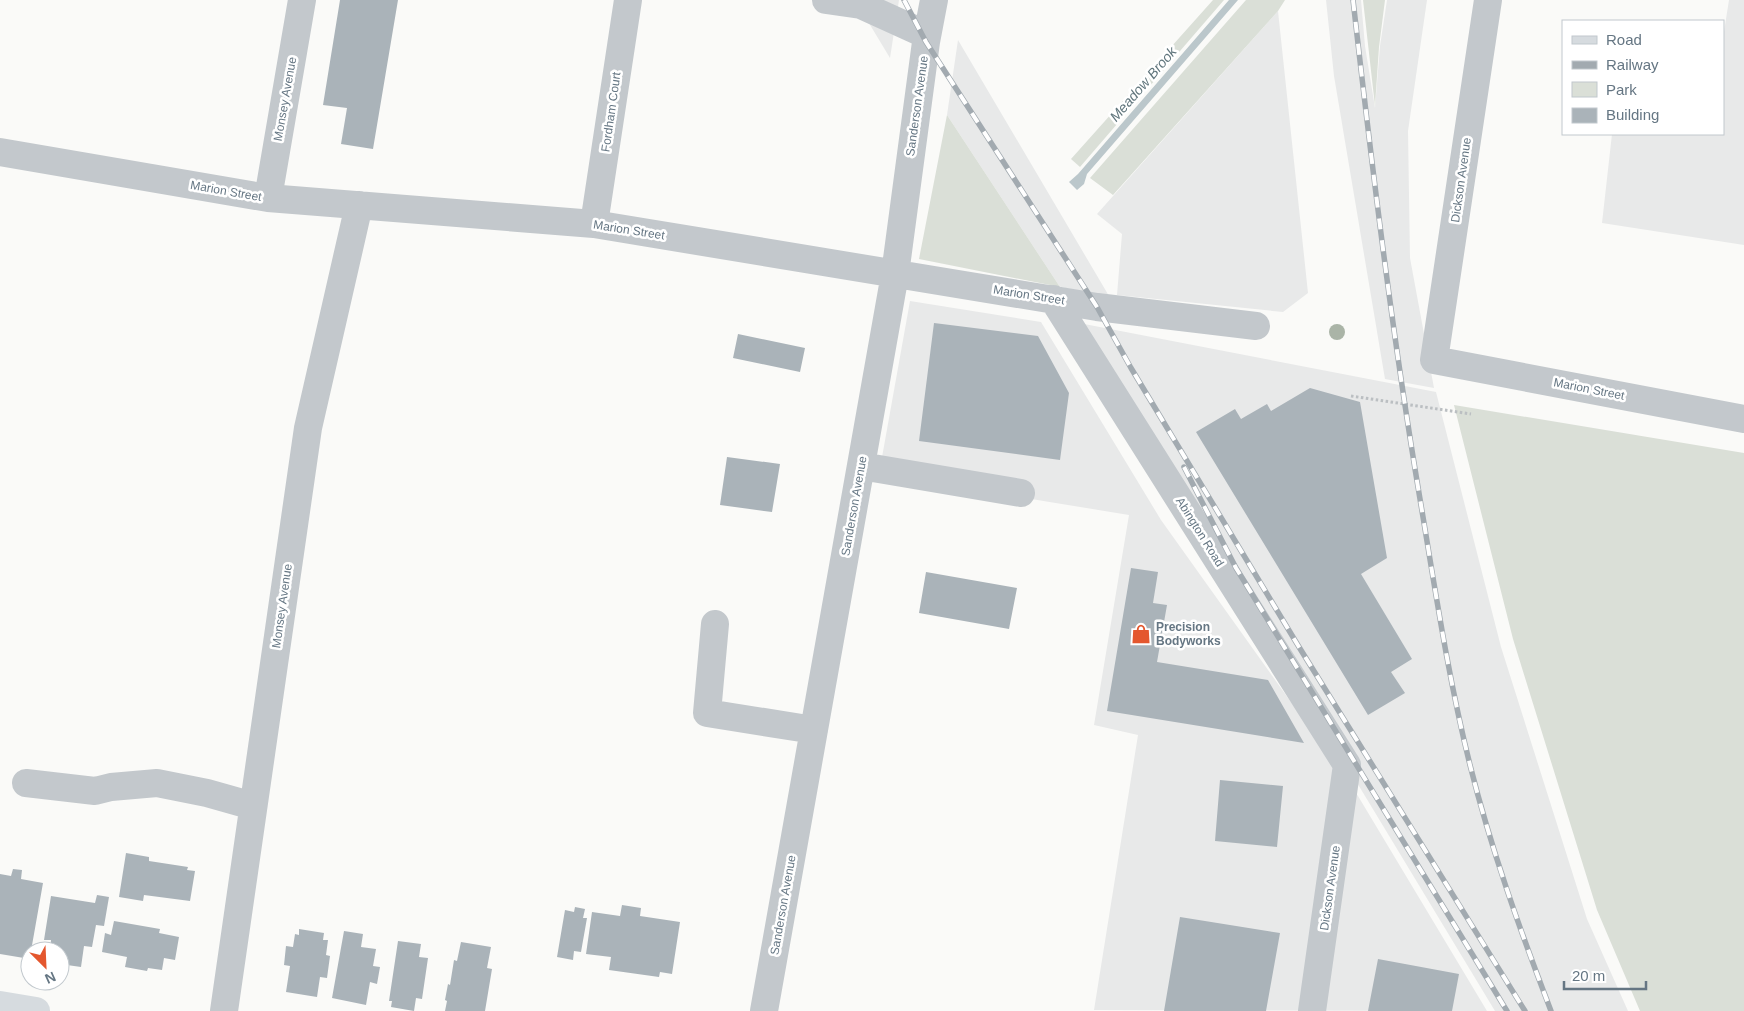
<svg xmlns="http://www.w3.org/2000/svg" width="1744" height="1011" font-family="Helvetica,sans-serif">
  <rect width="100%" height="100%" fill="#fafaf8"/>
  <path fill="#e8e9e9" d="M855 0H899L890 58Z
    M1326 0H1361L1365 46 1375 108 1380 46 1387 0H1427L1408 131 1410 258 1434 388 1385 379 1334 76Z
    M1729 0H1744V245L1602 223 1612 134H1723V38Z
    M1278 11 1308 293 1283 312 1117 295 1122 234 1097 214Z
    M958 40 1109 296 1060 287 947 115Z
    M910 301 1041 322 1161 520 1358 796 1487 1011 1094 1010 1138 735 1094 725 1129 515 879 474Z
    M1079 323 1436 392 1501 647 1587 919 1628 1011H1495Z"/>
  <path fill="#dadfd7" d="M1213 0H1224L1080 167 1071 159Z
    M1246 0H1285L1278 11 1113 195 1090 178Z
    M1363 0H1385L1379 47 1375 106Z
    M947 115 1060 287 919 259Z
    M1454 405 1744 453V1011H1640L1597 910 1513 639Z"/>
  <path fill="#bbc7cb" d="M1229 0H1238L1087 174 1084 184 1077 190 1069 182 1078 174Z"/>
  <path fill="#aab3b9" d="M340 0H398L373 149 341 144 347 108 323 105Z
    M934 323 1038 336 1069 393 1060 460 919 441Z
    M738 334 805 348 800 372 733 358Z
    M1310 388 1360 402 1387 558 1361 574 1412 659 1391 672 1405 693 1368 715 1196 432 1235 409 1241 419 1267 404 1271 411Z
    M727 457 780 464 772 512 720 505Z
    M1131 568 1158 572 1153 603 1167 605 1157 662 1268 680 1304 743 1107 711Z
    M926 572 1017 588 1009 629 919 613Z
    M1220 780 1283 786 1277 847 1215 841Z
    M126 853 149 857V861L188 867 187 870 195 871 190 901 144 895 143 901 119 897Z
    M13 869 22 870 21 879 43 883 31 951H30V959L0 954V874L11 876Z
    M97 895 109 897 104 926 96 925 92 947 84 946 81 967 60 964V951H50L51 940H44L51 896 95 903Z
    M622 905 641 908 640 916 680 922 672 974 660 972 659 977 609 970 611 957 586 954 592 912 620 916Z
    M575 907 585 909 583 918H587L581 952 574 951 573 960 557 957 565 910 574 912Z
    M1180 917 1280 933 1266 1011H1164Z
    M114 921 160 929 159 933 179 937 175 960 164 958 162 970 148 968 147 971 125 967 127 957 102 952 105 933 111 935Z
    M299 929 324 933 323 940H328L326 955 330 956 327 978 320 977 317 997 286 992 290 966 284 965 286 946 293 947 295 934 299 935Z
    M344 931 363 934 361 947 376 949 373 966 380 967 377 984 370 982 366 1005 332 998Z
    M398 941 421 944 419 957 428 958 422 999 416 998 414 1011 391 1007 392 1001H389Z
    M461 942 491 947 487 968 492 969 485 1011H445L447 1001 445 1000 448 984 450 985 454 960 457 961Z
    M1378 959 1459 974 1452 1011H1368Z"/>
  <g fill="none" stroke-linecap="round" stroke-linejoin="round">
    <path stroke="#bbbfc2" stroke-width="3" stroke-dasharray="2.5 2.5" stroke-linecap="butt" d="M1351 396 1471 414"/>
    <path stroke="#c3c8cc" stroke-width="28" d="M826 0 861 5 927 35
      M1488 0 1434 360 1744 419
      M0 152 268 198 594 224 1097 307 1256 326
      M268 198 302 0
      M594 224 628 0
      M1053 299 1347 765 1312 1011
      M861 466 1021 493
      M715 624 707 713 814 730
      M26 783 95 791 111 787 157 783 207 793 253 806
      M224 1011 308 428 359 205
      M764 1011 895 274 926 42 934 0"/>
    <path stroke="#d6dbdf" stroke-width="28" d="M0 1005 36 1011"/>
    <defs>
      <path id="rail" d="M904 0 926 42 1097 307 1131 368 1299 647 1525 1011
        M1353 0C1372 167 1392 333 1420 499 1435 588 1448 677 1470 765 1491 849 1520 930 1551 1011
        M1184 467 1236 568 1507 1011"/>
    </defs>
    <use href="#rail" stroke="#a2aab0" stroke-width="5.5"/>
    <use href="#rail" stroke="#fff" stroke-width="4" stroke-dasharray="11" stroke-linecap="butt"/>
  </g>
  <circle fill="#aab4a7" cx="1337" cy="332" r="8"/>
  <defs>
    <symbol id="shop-bare" viewBox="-9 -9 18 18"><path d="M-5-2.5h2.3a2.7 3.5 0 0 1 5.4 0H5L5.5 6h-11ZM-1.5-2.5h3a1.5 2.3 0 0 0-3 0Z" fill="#e4572e" stroke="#fff" stroke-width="2.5" paint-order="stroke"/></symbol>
  </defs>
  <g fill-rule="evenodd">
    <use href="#shop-bare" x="1127" y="620" width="28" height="28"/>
  </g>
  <g text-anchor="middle" stroke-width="5" stroke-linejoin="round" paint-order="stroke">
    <g font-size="12" fill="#657683" stroke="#fff">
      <text transform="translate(285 99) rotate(-80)" y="4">Monsey Avenue</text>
      <text transform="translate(917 106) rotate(-82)" y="4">Sanderson Avenue</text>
      <text transform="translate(611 112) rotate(-82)" y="4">Fordham Court</text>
      <text transform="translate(1461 180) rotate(-82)" y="4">Dickson Avenue</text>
      <text transform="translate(226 191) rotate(10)" y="4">Marion Street</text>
      <text transform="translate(629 230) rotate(9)" y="4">Marion Street</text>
      <text transform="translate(1029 295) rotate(9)" y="4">Marion Street</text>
      <text transform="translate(1589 389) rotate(11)" y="4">Marion Street</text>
      <text transform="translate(854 506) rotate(-80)" y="4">Sanderson Avenue</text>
      <text transform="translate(1200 532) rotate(58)" y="4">Abington Road</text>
      <text transform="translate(282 606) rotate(-82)" y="4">Monsey Avenue</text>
      <text transform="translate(1330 888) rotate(-82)" y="4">Dickson Avenue</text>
      <text transform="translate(783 905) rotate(-80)" y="4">Sanderson Avenue</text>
    </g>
    <g font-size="12" font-weight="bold" fill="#657683" stroke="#fff" text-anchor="start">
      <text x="1156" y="631">Precision<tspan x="1156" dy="14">Bodyworks</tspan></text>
    </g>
    <g font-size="14" font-style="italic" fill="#60757c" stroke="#fff">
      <text transform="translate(1143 84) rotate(-49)" y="5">Meadow Brook</text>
    </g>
  </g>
  <rect x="1562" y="20" width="162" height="115" fill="#ffffff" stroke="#c1c8cd"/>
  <rect x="1572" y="36" width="25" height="8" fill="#d6dbdf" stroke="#c1c8cd"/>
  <text x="1606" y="45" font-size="15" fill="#657683">Road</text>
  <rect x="1572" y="61" width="25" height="8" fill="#a2aab0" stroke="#c1c8cd"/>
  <text x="1606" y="70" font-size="15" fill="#657683">Railway</text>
  <rect x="1572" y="82" width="25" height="15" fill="#dadfd7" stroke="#c1c8cd"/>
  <text x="1606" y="95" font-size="15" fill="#657683">Park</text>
  <rect x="1572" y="108" width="25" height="15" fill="#aab3b9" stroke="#c1c8cd"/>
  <text x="1606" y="120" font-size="15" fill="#657683">Building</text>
  <g transform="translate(45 966) rotate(156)"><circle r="24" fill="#ffffff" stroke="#c1c8cd"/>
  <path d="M0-4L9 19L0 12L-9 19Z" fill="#e4572e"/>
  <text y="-8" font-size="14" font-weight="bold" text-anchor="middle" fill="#657683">N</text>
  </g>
  <path d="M1564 981v8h82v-8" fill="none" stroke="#657683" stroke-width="2.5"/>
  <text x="1572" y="981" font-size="15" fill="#657683" stroke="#ffffff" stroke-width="4" paint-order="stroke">20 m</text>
</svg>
